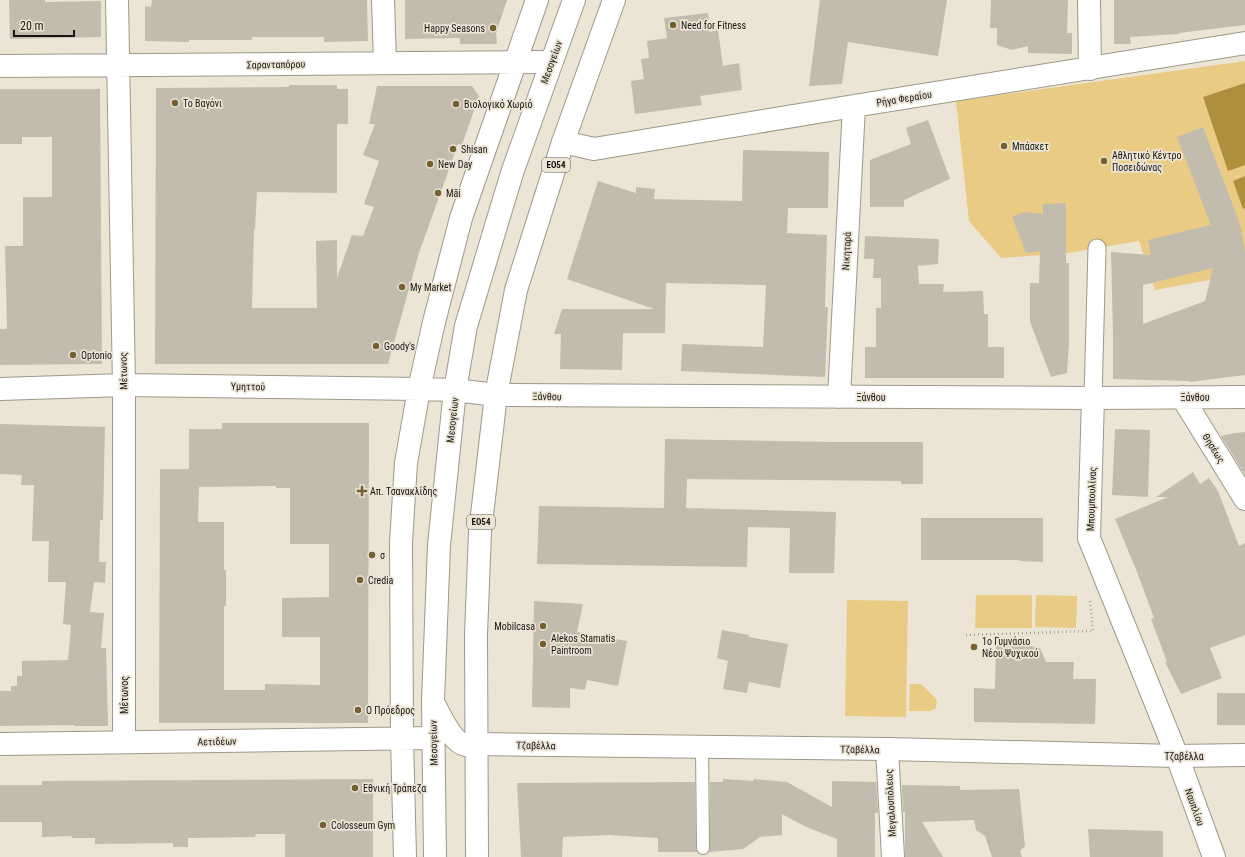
<svg xmlns="http://www.w3.org/2000/svg" width="1245" height="857" font-family="'Roboto Condensed',sans-serif">
  <rect width="100%" height="100%" fill="#ece5d6"/>
  <path fill="#e9cb83" d="M1245 61V271L1236 275 1155 290 1139 241 1068 253 1001 258 969 221 956 101Z
    M976 595H1032V628H975Z
    M1036 595 1077 596 1076 628 1035 627Z
    M847 600 908 601 906 717 845 716Z
    M910 684H921L937 700 936 708 930 711H909Z"/>
  <path fill="#af8f3c" d="M1245 83V165L1228 171 1203 97Z
    M1245 176V208L1243 209 1233 181Z"/>
  <path fill="#c2bcae" fill-rule="evenodd" d="M9 0H45V2L101 1V37L10 39Z
    M152 0H367L368 41 324 42V37H252V40H189V42L145 41V6L151 7Z
    M405 0H507L496 33 497 44H460V38L405 39Z
    M820 0H947L938 56 848 42 842 84 809 86Z
    M991 0H1068L1067 33H1072V54L1028 53V46L1012 50 997 45V28H990Z
    M1114 0H1245V25L1179 33V34L1130 37 1131 44H1114Z
    M708 13 710 32 718 30 723 66 739 63 742 90 700 96 702 105 635 114 631 81 644 79 641 59 649 58 647 41 667 38 664 18Z
    M289 85H337V89H348V124H337V193L257 192 255 229H254L252 308H317L316 241 337 240V278L352 235 363 236 374 207 364 204 379 161 363 155 375 124H369L377 86H472L479 96 462 145 458 144 419 253 388 364H155L156 88 289 87Z
    M0 89H100L102 364 0 365V329H7L5 246H23V197H52V137H22V144H0Z
    M928 120 950 179 904 200V207H870V160L911 144 906 128Z
    M1203 127 1240 224 1245 251V375L1190 382 1189 381 1113 379V336L1111 252 1151 255 1148 240 1211 225 1177 137ZM1213 268 1205 301 1143 324V285Z
    M743 150 829 152 828 208H788L787 233 827 235 825 307H828L825 377 681 371 682 344 763 347 766 285 666 283 665 333H623L622 370 560 369 561 334H554L562 309H654L567 279 598 181 636 193V187L655 189 654 199 742 201Z
    M1066 203V263H1069V343L1067 373 1051 377 1030 322V283H1039L1040 251 1026 253 1012 217 1024 212 1043 214V204Z
    M865 236 939 239 938 264 918 266 919 284H944L943 292 983 291 984 314H988V347H1004V378H865V347H876V308H881V278H873L874 259H864Z
    M222 423H369L368 723H159L160 469H189V429H222ZM276 486V488H290V544H329V597L282 598V637H320V685L265 684V690H224V606H226V570H224V522H198L199 487Z
    M0 424 105 427 103 520H100L99 562H106L105 583 94 582 90 612 104 613 101 648H106L108 726H74V725L0 726V691H11V686H17V676H22V661L68 660 71 625 63 624 66 582H48L49 541H32L34 485H21L22 475 0 474Z
    M1115 429 1150 430 1148 497 1112 495Z
    M1245 432V475L1221 436 1235 433Z
    M665 439 833 442H923V484H901V481L687 479 686 508 836 512 834 573H789L790 528 748 527 747 567 537 564 539 506 664 508Z
    M1193 472 1200 484 1209 478 1218 491 1239 546 1245 543V635L1210 648 1222 678 1181 694 1165 662H1167L1151 619 1154 618 1137 572 1115 519 1168 497H1156Z
    M921 518H1043V562L1020 561V560H921Z
    M534 601 583 604 577 632 627 641 618 686 587 680 585 690 570 688V708L532 707Z
    M722 630 749 635V637L788 644 780 688 749 682 747 693 723 689 728 661 717 658Z
    M996 645 1031 646 1040 648 1046 662H1074L1073 679H1096L1095 724 974 722V688L995 689Z
    M1217 693H1245V725H1217Z
    M373 779V857H285V834H256L255 837 188 838V847H173V843L95 844V838H72V836L42 837V822H0V785H42V781Z
    M723 779 754 781 753 779 787 782 832 807V781L876 782 878 813H875V857H837V839L804 826 782 814V835L760 837 743 849 709 852 710 848V782H723Z
    M695 782 696 848 697 852H658V838L608 835 563 837 562 857H521L517 783Z
    M902 785 960 786V790L1019 789 1025 846 1020 851 1022 857H992L985 836 976 830 974 820 922 822 943 857H905V812H903Z
    M1088 829 1163 831V857H1090Z"/>
  <g fill="none" stroke-linecap="round" stroke-linejoin="round">
    <defs>
      <path id="service" d="M702 747 703 848"/>
      <path id="pedestrian" d="M1093 398 1097 248"/>
      <path id="minor" d="M117 0 124 385V742
        M383 0 385 63
        M1089 0 1090 69
        M0 66 551 62
        M563 142 594 149 854 106 1245 43
        M0 389 124 385 419 389 455 390 496 395 1093 398 1245 397
        M839 397 854 106
        M1182 397 1245 499
        M1093 398 1089 538 1177 756 1214 857
        M0 744 433 738
        M887 749 893 857
        M405 857 402 738 401 542 406 463 419 389 434 322 461 218 537 0"/>
      <path id="tertiary" d="M476 744 887 749 1177 756 1245 755"/>
      <path id="primary" d="M434 704C440 715 452 743 466 745 469 745 473 744 476 744
        M435 857 433 701 439 545 455 390 466 326 496 226 513 170 574 0
        M477 857 476 634 480 532 496 395 516 290 563 142 614 0"/>
    </defs>
    <use href="#service" stroke="#9e988a" stroke-width="14"/>
    <use href="#pedestrian" stroke="#9e988a" stroke-width="19"/>
    <use href="#minor" stroke="#9e988a" stroke-width="24"/>
    <use href="#tertiary" stroke="#9e988a" stroke-width="24"/>
    <use href="#primary" stroke="#9e988a" stroke-width="24"/>
    <path stroke="#a8a397" stroke-width="2.5" stroke-dasharray="1 3" stroke-linecap="butt" d="M966 635 1093 631 1090 600"/>
    <use href="#service" stroke="#fff" stroke-width="12"/>
    <use href="#pedestrian" stroke="#fff" stroke-width="17"/>
    <use href="#minor" stroke="#fff" stroke-width="22"/>
    <use href="#tertiary" stroke="#fff" stroke-width="22"/>
    <use href="#primary" stroke="#fff" stroke-width="22"/>
  </g>
  <g fill="#756130" stroke="#ece5d6" stroke-width="1.5">
    <circle cx="673" cy="25" r="4"/>
    <circle cx="493" cy="28" r="4"/>
    <circle cx="175" cy="103" r="4"/>
    <circle cx="456" cy="104" r="4"/>
    <circle cx="1004" cy="146" r="4"/>
    <circle cx="453" cy="149" r="4"/>
    <circle cx="1104" cy="161" r="4"/>
    <circle cx="430" cy="164" r="4"/>
    <circle cx="438" cy="193" r="4"/>
    <circle cx="402" cy="287" r="4"/>
    <circle cx="376" cy="346" r="4"/>
    <circle cx="73" cy="355" r="4"/>
    <path d="M360 485h4v4h4v4h-4v4h-4v-4h-4v-4h4z"/>
    <circle cx="372" cy="555" r="4"/>
    <circle cx="360" cy="580" r="4"/>
    <circle cx="543" cy="626" r="4"/>
    <circle cx="543" cy="644" r="4"/>
    <circle cx="974" cy="647" r="4"/>
    <circle cx="358" cy="710" r="4"/>
    <circle cx="355" cy="788" r="4"/>
    <circle cx="323" cy="825" r="4"/>
  </g>
  <g text-anchor="middle" stroke-width="3.5" stroke-linejoin="round" paint-order="stroke">
    <g fill="#ece5d6" stroke="#57534b" stroke-width="1">
      <rect x="542" y="158" width="28" height="14" rx="3"/>
      <rect x="467" y="515" width="28" height="14" rx="3"/>
    </g>
    <g font-size="9" font-weight="bold" fill="#171510">
      <text x="556" y="168">ΕΟ54</text>
      <text x="481" y="525">ΕΟ54</text>
    </g>
    <g font-size="10" fill="#171510" stroke="#ece5d6" text-anchor="start">
      <text x="681" y="29">Need for Fitness</text>
      <text x="485" y="32" text-anchor="end">Happy Seasons</text>
      <text x="183" y="107">Το Βαγόνι</text>
      <text x="464" y="108">Βιολογικό Χωριό</text>
      <text x="1012" y="150">Μπάσκετ</text>
      <text x="461" y="153">Shisan</text>
      <text x="1112" y="159">Αθλητικό Κέντρο<tspan x="1112" dy="12">Ποσειδώνας</tspan></text>
      <text x="438" y="168">New Day</text>
      <text x="446" y="197">Māi</text>
      <text x="410" y="291">My Market</text>
      <text x="384" y="350">Goody's</text>
      <text x="81" y="359">Optonio</text>
      <text x="370" y="495">Απ. Τσανακλίδης</text>
      <text x="380" y="559">σ</text>
      <text x="368" y="584">Credia</text>
      <text x="535" y="630" text-anchor="end">Mobilcasa</text>
      <text x="551" y="642">Alekos Stamatis<tspan x="551" dy="12">Paintroom</tspan></text>
      <text x="982" y="645">1ο Γυμνάσιο<tspan x="982" dy="12">Νέου Ψυχικού</tspan></text>
      <text x="366" y="714">Ο Πρόεδρος</text>
      <text x="363" y="792">Εθνική Τράπεζα</text>
      <text x="331" y="829">Colosseum Gym</text>
    </g>
    <g font-size="10" fill="#171510" stroke="#ece5d6">
      <text transform="translate(551 62) rotate(-70)" y="4">Μεσογείων</text>
      <text transform="translate(276 64) rotate(-1)" y="4">Σαρανταπόρου</text>
      <text transform="translate(904 98) rotate(-9)" y="4">Ρήγα Φεραίου</text>
      <text transform="translate(846 251) rotate(-87)" y="4">Νικηταρά</text>
      <text transform="translate(123 371) rotate(-91)" y="4">Μέτωνος</text>
      <text transform="translate(248 386) rotate(1)" y="4">Υμηττού</text>
      <text transform="translate(547 396) rotate(1)" y="4">Ξάνθου</text>
      <text x="871" y="401">Ξάνθου</text>
      <text x="1195" y="401">Ξάνθου</text>
      <text transform="translate(452 420) rotate(-84)" y="4">Μεσογείων</text>
      <text transform="translate(1214 448) rotate(58)" y="4">Θησέως</text>
      <text transform="translate(1091 499) rotate(-88)" y="4">Μπουμπουλίνας</text>
      <text transform="translate(124 695) rotate(-90)" y="4">Μέτωνος</text>
      <text transform="translate(217 741) rotate(-1)" y="4">Αετιδέων</text>
      <text transform="translate(433 743) rotate(-91)" y="4">Μεσογείων</text>
      <text transform="translate(536 745) rotate(1)" y="4">Τζαβέλλα</text>
      <text transform="translate(860 749) rotate(1)" y="4">Τζαβέλλα</text>
      <text x="1184" y="760">Τζαβέλλα</text>
      <text transform="translate(890 803) rotate(-93)" y="4">Μεγαλουπόλεως</text>
      <text transform="translate(1195 807) rotate(70)" y="4">Ναυπλίου</text>
    </g>
  </g>
  <path d="M14 30v6h60v-6" fill="none" stroke="#171510" stroke-width="2"/>
  <text x="20" y="30" font-size="12" fill="#171510" stroke="#ece5d6" stroke-width="3" paint-order="stroke">20 m</text>
</svg>
